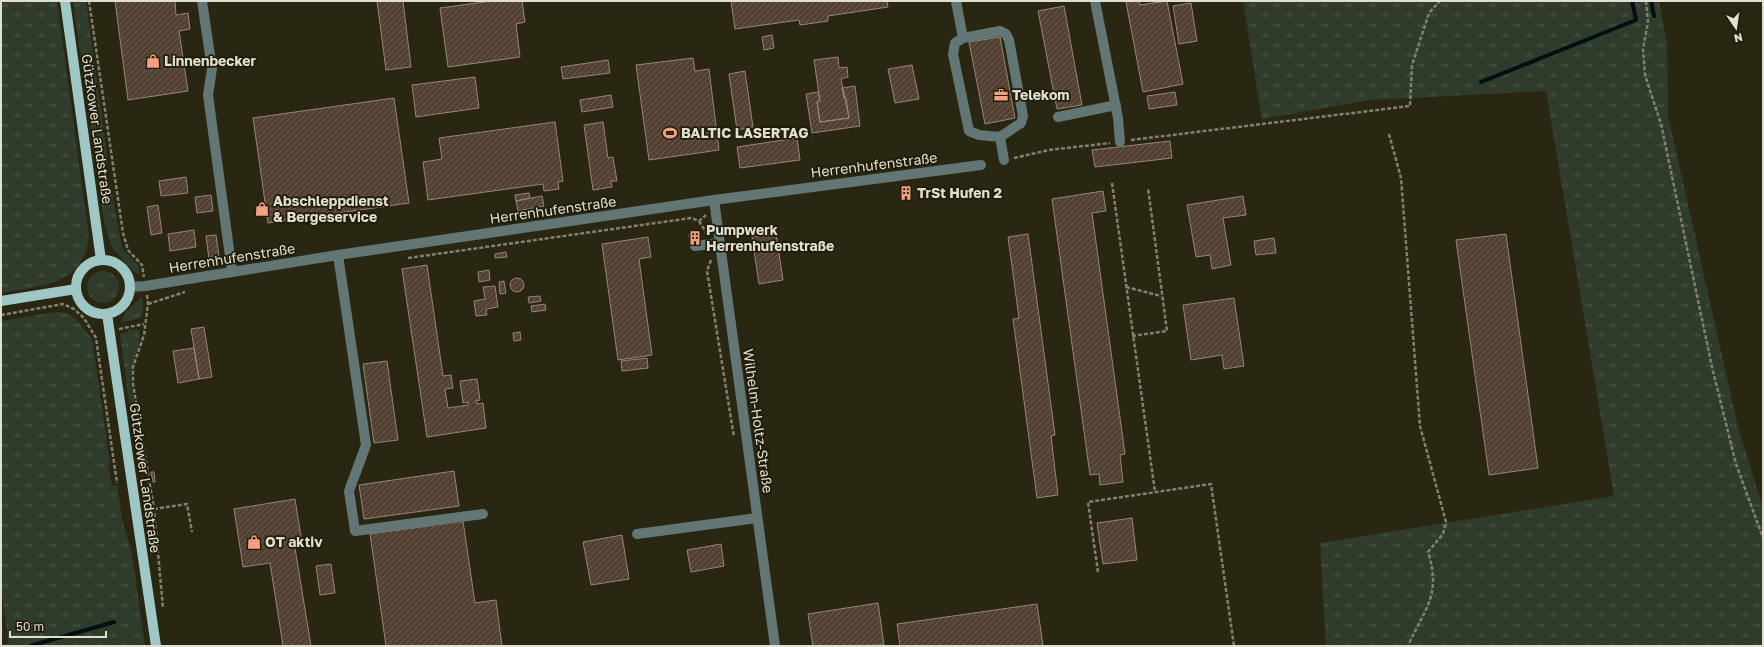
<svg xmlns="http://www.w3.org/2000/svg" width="1764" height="647" font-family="'Golos Text',sans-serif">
  <defs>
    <pattern id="grass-tufts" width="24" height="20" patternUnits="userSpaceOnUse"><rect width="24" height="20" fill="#2f3c2c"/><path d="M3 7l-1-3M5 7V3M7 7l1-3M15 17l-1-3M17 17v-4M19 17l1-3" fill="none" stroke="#4d584a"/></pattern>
    <pattern id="building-hatch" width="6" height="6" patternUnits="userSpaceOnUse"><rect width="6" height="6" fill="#524033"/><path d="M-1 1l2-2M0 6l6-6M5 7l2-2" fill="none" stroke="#6b5b50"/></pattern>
  </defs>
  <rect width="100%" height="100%" fill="#292612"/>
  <path fill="url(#grass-tufts)" d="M1 1H57L89 237C82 287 41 285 1 293Z
    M73 1H86L108 161 106 166 101 167 97 164 95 158Z
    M1243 1H1659L1667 44 1668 115 1738 427 1763 508V646H1326L1320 543 1614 496 1546 91 1371 100 1262 119Z
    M106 180 111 187 122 248 138 265 140 275 133 271 112 247 105 227 98 182Z
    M87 287a16 16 0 1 1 32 0a16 16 0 1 1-32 0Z
    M142 297 143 311 140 318 121 323 125 312Z
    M56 312 67 313 78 321 92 339 110 463 108 464 112 486 117 485 123 523 132 554 145 646H1L9 643 1 592V321Z
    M137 329 139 330C143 343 129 365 131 384 133 396 145 451 142 456L129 401 120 334 128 332V330Z"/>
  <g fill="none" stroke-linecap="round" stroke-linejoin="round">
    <path stroke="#001011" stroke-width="4" d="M1651 1 1654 16
      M1481 82 1636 20 1632 1
      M30 646 114 622"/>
  </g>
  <path fill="url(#building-hatch)" stroke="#998576" d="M115 1H175L176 15 188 13 190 29 179 31 188 91 128 100Z
    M377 1H403L411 67 386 70Z
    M491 1H522L525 22 516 24 520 57 448 67 440 8Z
    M731 1H887L888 7 828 16V21L800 25 799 20 735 29Z
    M1139 1 1140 5 1167 1 1183 84 1143 92 1126 2Z
    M1191 3 1197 41 1179 44 1173 6Z
    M1064 6 1082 105 1057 109 1038 11Z
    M772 35 774 48 764 50 762 37Z
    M1000 37 1015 118 985 124 969 42Z
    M838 57 839 68 847 67 848 77 841 79 849 118 820 122 817 102 820 101 814 60Z
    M693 58 695 71 709 69 719 150 649 160 636 65Z
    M608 60 610 73 563 79 561 67Z
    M912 65 919 99 895 103 888 69Z
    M745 71 753 127 737 130 729 74Z
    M475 77 479 108 416 117 412 85Z
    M855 86 860 126 812 133 806 94 818 92 820 101 817 102 820 122 849 118 846 97 844 98 842 88Z
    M1175 92 1177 105 1149 109 1147 96Z
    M611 95 613 107 582 112 580 100Z
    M394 98 409 203 268 223 253 118Z
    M555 122 563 181 558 182 559 189 544 191 543 184 428 200 423 162 442 159 439 138Z
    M603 122 608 158 613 157 617 181H611L612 187 593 190 584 125Z
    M797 138 800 160 740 168 737 147Z
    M1170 141 1172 158 1095 167 1092 150Z
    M186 177 188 193 161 196 159 181Z
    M910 190V194L902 196V192Z
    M1103 191 1106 211 1092 213 1125 454 1120 455 1123 482 1100 485 1099 474 1090 475 1052 199Z
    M529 193 530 198 516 201 515 195Z
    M211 195 213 211 197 213 195 197Z
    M542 196 544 206 518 211 516 201Z
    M1243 196 1246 215 1223 218 1231 265 1212 269 1210 255 1196 257 1187 205Z
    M158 205 162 233 151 235 147 207Z
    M194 230 196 247 170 251 168 234Z
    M699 233 700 241 690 243 689 234Z
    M776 233 783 280 759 284 752 237Z
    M1028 234 1055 435 1051 436 1058 495 1037 498 1013 319 1019 318 1008 237Z
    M1506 234 1538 468 1489 475 1456 240Z
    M216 235 219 257 209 259 206 236Z
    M648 237 651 257 639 259 652 355 618 360 602 244Z
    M1274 238 1276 253 1256 255 1254 241Z
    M506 252 507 257 495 258V254Z
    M427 265 443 376 451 375 453 388 445 389 448 408 468 405V402L463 403 460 381 477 379 480 400 476 401 477 404 483 403 486 428 427 437 402 269Z
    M489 270 490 280 479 282 478 272Z
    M510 285a7 7 0 1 1 14 0a7 7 0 1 1-14 0Z
    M504 281 506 293 500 294 499 282Z
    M495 286 498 307 486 309 487 315 476 316 474 301 485 299 483 287Z
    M540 296 541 301 529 303 528 297Z
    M1234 298 1244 366 1224 369 1222 355 1191 360 1183 305Z
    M545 304 546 310 532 312 531 306Z
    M204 327 212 377 199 379 191 329Z
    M520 332 521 340 514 341 513 333Z
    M194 348 199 379 178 383 173 351Z
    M647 358 648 368 622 371 621 361Z
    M387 361 398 440 374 443 363 364Z
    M454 471 459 506 364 519 359 485Z
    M151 472H154L155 482H153Z
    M295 499 302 543 294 544 295 548 311 646H283L270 563 243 567 234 509Z
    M1132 518 1137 560 1103 564 1097 523Z
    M463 521 475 603 496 600 502 646H386L370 534Z
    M622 535 629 579 591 585 583 542Z
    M721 544 724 566 691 572 687 550Z
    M331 564 335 593 320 595 316 566Z
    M878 603 884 645 813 646 808 614Z
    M1037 604 1043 646H900L897 624Z"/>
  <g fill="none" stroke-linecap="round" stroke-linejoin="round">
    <path stroke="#838070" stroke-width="2.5" stroke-dasharray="4 2" stroke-linecap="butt" d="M89 1 123 233 128 250 142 265 144 277
      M1646 1 1648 22 1643 49 1645 75 1661 124 1712 367 1736 464 1763 538
      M1389 134 1401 178 1420 426 1446 522 1443 534 1428 552C1442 596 1424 609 1408 646
      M1131 140 1410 106 1412 65 1429 13 1440 1
      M1014 158 1049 150 1110 143
      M1112 183 1155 492
      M699 221 707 234
      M408 258 684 219 691 218 699 221 706 215
      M711 260 707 271 734 437
      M1126 287 1161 296
      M147 295 148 304 144 335 133 367V384L154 509 163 608
      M148 304 185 292
      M1 315 63 304 74 309 84 318 96 338 117 483
      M119 329 144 324
      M1132 336 1167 331 1148 188
      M154 509 187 504 192 532
      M1098 572 1088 502 1211 484 1234 646"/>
    <path stroke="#627675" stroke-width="10" d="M202 1 212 69 208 95 232 271
      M956 1 963 38
      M1095 1 1118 118 1120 142
      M1058 117 1116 105
      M1000 137 1021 123 1023 116 1009 40 1006 34 1000 31 963 38 955 43 953 54 969 131 979 135 1000 137 1004 160
      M714 200 775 646
      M695 246 720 243
      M338 255 366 445 349 491 355 531 483 514
      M130 287 145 286 338 255 714 200 981 165
      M637 534 757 518"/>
    <path stroke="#9ec7c6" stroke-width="10" d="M65 1 101 260
      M76 287a27 27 0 1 1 54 0a27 27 0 1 1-54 0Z
      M1 301 76 289
      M107 314 156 646"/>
  </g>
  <defs>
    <symbol id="shop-bare" viewBox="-9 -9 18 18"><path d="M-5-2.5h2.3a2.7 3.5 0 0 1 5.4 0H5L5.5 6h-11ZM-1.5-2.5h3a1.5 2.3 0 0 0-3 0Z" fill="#f2a080" stroke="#201c09" stroke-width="2.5" paint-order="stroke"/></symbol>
    <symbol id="office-bare" viewBox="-9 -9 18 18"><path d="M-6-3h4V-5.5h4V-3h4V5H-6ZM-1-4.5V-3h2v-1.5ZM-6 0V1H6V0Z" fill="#f2a080" stroke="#201c09" stroke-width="2.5" paint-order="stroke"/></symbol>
    <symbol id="stadium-bare" viewBox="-9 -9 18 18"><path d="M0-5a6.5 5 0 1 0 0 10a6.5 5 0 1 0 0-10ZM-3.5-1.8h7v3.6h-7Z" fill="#f2a080" stroke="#201c09" stroke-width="2.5" paint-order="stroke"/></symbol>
    <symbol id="building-bare" viewBox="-9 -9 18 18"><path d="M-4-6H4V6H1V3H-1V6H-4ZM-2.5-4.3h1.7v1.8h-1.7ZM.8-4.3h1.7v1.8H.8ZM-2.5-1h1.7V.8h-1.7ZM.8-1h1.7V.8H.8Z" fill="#f2a080" stroke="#201c09" stroke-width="2.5" paint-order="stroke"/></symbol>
  </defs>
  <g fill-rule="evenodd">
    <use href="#shop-bare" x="143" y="51" width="20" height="20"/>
    <use href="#office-bare" x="991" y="85" width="20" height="20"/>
    <use href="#stadium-bare" x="660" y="123" width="20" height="20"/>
    <use href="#building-bare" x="896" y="183" width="20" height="20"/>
    <use href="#shop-bare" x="252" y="199" width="20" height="20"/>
    <use href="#building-bare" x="685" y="228" width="20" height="20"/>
    <use href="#shop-bare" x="244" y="532" width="20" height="20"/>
  </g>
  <g text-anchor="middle" stroke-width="3.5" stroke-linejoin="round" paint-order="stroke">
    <g font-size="14" font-weight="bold" fill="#e1dfd2" stroke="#201c09" text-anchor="start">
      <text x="164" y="66">Linnenbecker</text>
      <text x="1012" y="100">Telekom</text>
      <text x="681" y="138">BALTIC LASERTAG</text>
      <text x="917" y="198">TrSt Hufen 2</text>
      <text x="273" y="206">Abschleppdienst<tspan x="273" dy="16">&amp; Bergeservice</tspan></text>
      <text x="706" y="235">Pumpwerk<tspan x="706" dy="16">Herrenhufenstraße</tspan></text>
      <text x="265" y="547">OT aktiv</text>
    </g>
    <g font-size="14" fill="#e1dfd2" stroke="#201c09">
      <text transform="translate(97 129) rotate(82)" y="5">Gützkower Landstraße</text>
      <text transform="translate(874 165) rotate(-7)" y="5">Herrenhufenstraße</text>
      <text transform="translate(553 210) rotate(-8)" y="5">Herrenhufenstraße</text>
      <text transform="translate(232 258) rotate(-9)" y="5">Herrenhufenstraße</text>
      <text transform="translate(758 421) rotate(82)" y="5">Wilhelm-Holtz-Straße</text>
      <text transform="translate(145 478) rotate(82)" y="5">Gützkower Landstraße</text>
    </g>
  </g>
  <rect width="1764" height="647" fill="none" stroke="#e1dfd2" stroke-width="4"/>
  <g transform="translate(1736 28) rotate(167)" stroke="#201c09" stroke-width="3" paint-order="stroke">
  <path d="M0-3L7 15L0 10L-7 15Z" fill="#e1dfd2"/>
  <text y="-6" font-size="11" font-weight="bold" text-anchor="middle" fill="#e1dfd2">N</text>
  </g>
  <path d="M10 631v6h96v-6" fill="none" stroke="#e1dfd2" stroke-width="2"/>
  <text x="16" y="631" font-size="12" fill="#e1dfd2" stroke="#201c09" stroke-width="3" paint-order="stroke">50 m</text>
</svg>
